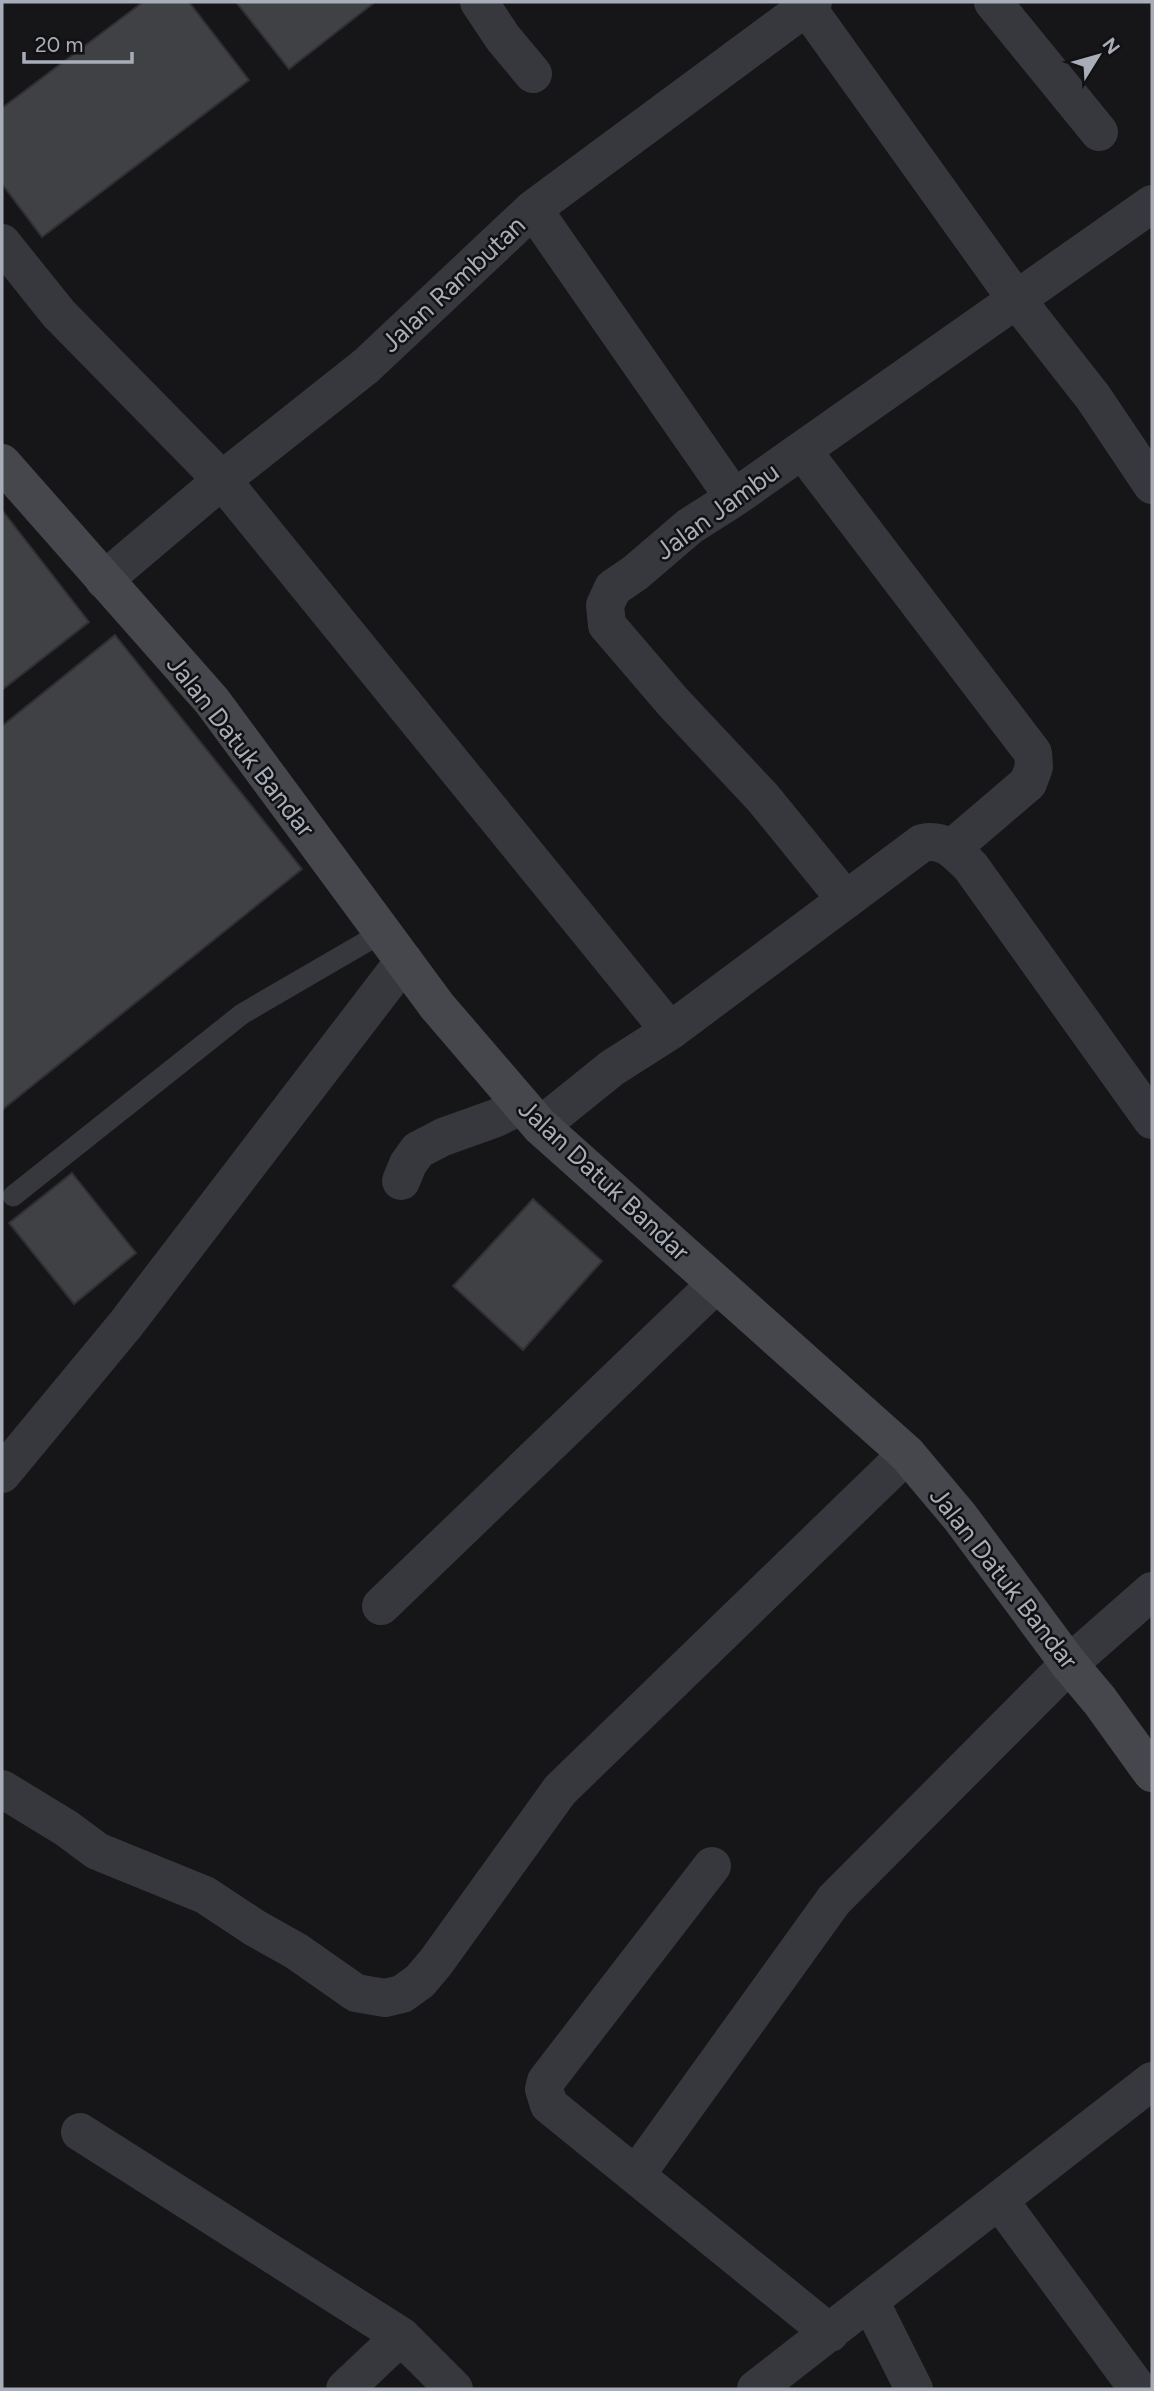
<svg xmlns="http://www.w3.org/2000/svg" width="1154" height="2391" font-family="Figtree,sans-serif">
  <rect width="100%" height="100%" fill="#161618"/>
  <path fill="#404145" stroke="#303034" stroke-width="2" d="M143 2H189L249 80 42 237 2 184V108Z
    M236 2H375L289 69Z
    M2 510 89 622 2 690Z
    M115 635 302 869 2 1110V726Z
    M72 1173 136 1253 74 1304 9 1223Z
    M533 1199 602 1261 523 1350 453 1286Z"/>
  <g fill="none" stroke-linecap="round" stroke-linejoin="round">
    <path stroke="#37383d" stroke-width="21" d="M13 1196 242 1014 383 932"/>
    <path stroke="#37383d" stroke-width="38" d="M479 2 503 38 533 74
      M993 2 1099 132
      M806 6 1016 299 1093 397 1152 485
      M533 209 734 498
      M2 243 59 314 222 480 670 1031
      M802 450 1033 753 1034 767 1028 783 952 848
      M104 580 222 480 366 366 533 209 813 2
      M846 900 763 798 673 702 607 625 605 605 613 588 635 573 690 526 734 498 1152 204
      M540 1126 612 1068 670 1031 922 843C945 838 956 852 971 867L1152 1120
      M401 1181 408 1164 418 1150 443 1137 496 1118 522 1105
      M2 1474 126 1324 404 961
      M381 1606 716 1284
      M2 1789 66 1828 97 1851 205 1895 255 1928 296 1951 356 1993 385 1998 402 1994 420 1981 436 1962 560 1790 907 1454
      M712 1866 546 2081 544 2089 549 2105 830 2333
      M80 2132 401 2336 454 2389
      M636 2175 834 1900 1069 1664 1152 1591
      M999 2200 1138 2389
      M870 2301 914 2389
      M345 2389 401 2336
      M756 2389 1152 2081"/>
    <path stroke="#45474d" stroke-width="38" d="M2 463 212 701 437 1006 540 1126 907 1454 960 1517 1069 1664 1100 1701 1152 1773"/>
  </g>
  <g text-anchor="middle" stroke-width="5" stroke-linejoin="round" paint-order="stroke">
    <g font-size="26" fill="#a8adb8" stroke="#111113">
      <text transform="translate(453 284) rotate(-43)" y="9">Jalan Rambutan</text>
      <text transform="translate(717 511) rotate(-36)" y="9">Jalan Jambu</text>
      <text transform="translate(241 746) rotate(52)" y="9">Jalan Datuk Bandar</text>
      <text transform="translate(604 1180) rotate(43)" y="9">Jalan Datuk Bandar</text>
      <text transform="translate(1004 1578) rotate(52)" y="9">Jalan Datuk Bandar</text>
    </g>
  </g>
  <rect width="1154" height="2391" fill="none" stroke="#a8adb8" stroke-width="7"/>
  <g transform="translate(1098 56) rotate(53)" stroke="#111113" stroke-width="5" paint-order="stroke">
  <path d="M0-5L12 26L0 18L-12 26Z" fill="#a8adb8"/>
  <text y="-10" font-size="19" font-weight="bold" text-anchor="middle" fill="#a8adb8">N</text>
  </g>
  <path d="M24 52v10h108v-10" fill="none" stroke="#a8adb8" stroke-width="3.5"/>
  <text x="35" y="52" font-size="21" fill="#a8adb8" stroke="#111113" stroke-width="5" paint-order="stroke">20 m</text>
</svg>
